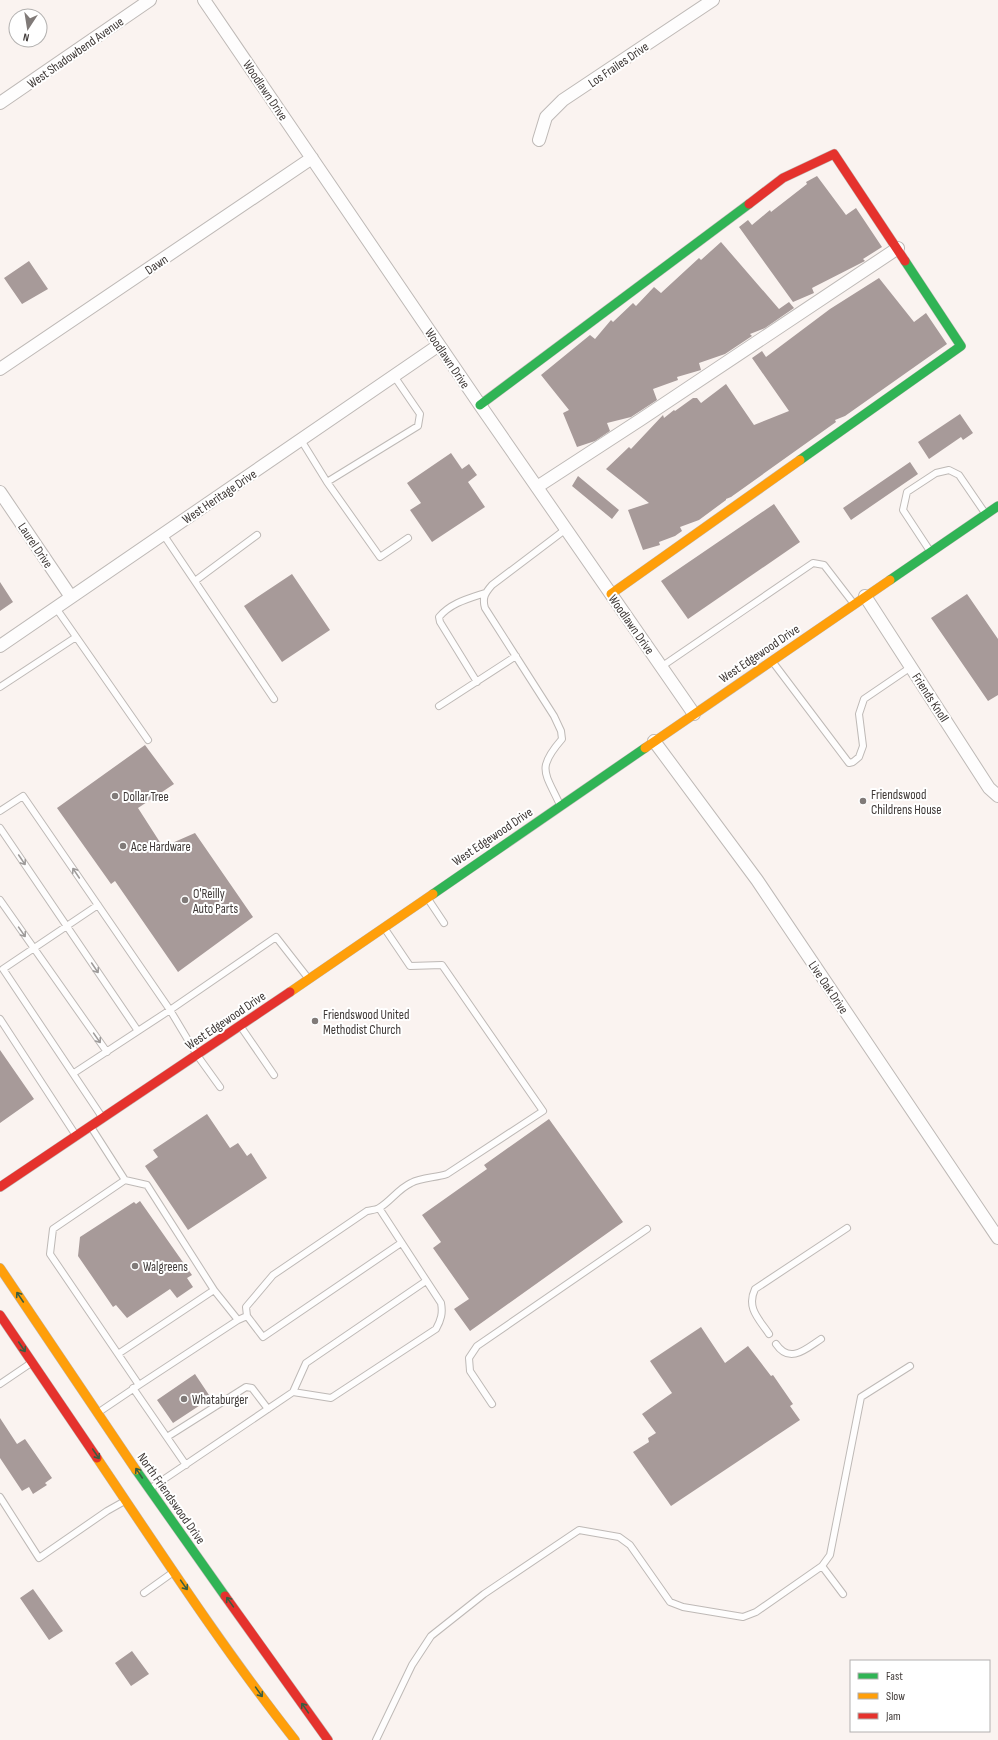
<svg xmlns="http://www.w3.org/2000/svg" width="998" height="1740" font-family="'Sofia Sans Condensed',sans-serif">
  <rect width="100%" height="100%" fill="#faf3f0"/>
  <path fill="#a79a99" d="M817 176 846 215 856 208 882 247 863 259 865 261 812 288 814 293 793 302 739 227 748 220 752 225 770 210 771 212 807 184 806 182Z
    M721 242 779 309 789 302 794 308 765 328 750 334 752 336 725 354 699 363 701 370 677 377 678 380 653 389 657 400 631 417 607 423 610 431 595 441 577 447 563 413 569 410 541 375 590 335 595 339 611 320 613 322 633 303 636 306 654 287 661 293 699 258 701 260Z
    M29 261 48 289 22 304 4 278Z
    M879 278 914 322 926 313 947 344 845 416 835 420 836 422 731 497 726 499V500L699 520 680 527 682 531 675 536 659 542 660 545 643 550 628 510 649 503 606 469 629 447 631 449 663 415 664 418 674 410 675 411 693 398H697L701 403 726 384 754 425 789 411 752 358 762 351 766 357 830 309Z
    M960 414 973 433 963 440 961 437 929 459 918 442Z
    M451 453 462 469 469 464 477 475 468 482 485 507 432 542 410 510 421 503 407 483Z
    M910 462 918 474 851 520 843 508Z
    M578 476 619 510 612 519 572 486Z
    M774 504 800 542 688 619 661 581Z
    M292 574 330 630 282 662 244 606Z
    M0 582 13 602 0 611Z
    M967 594 998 639V695L988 701 931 618Z
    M145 745 174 784 138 808 163 847 195 833 253 917 178 972 115 881 111 884 57 808Z
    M0 1050 34 1099 0 1123Z
    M207 1114 230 1148 238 1143 247 1156 251 1153 267 1178 188 1230 145 1166 158 1157 153 1150Z
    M549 1119 623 1222 470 1331 454 1309 469 1299 433 1248 441 1242 422 1215 487 1169 484 1165Z
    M140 1201 192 1275 187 1278 193 1287 177 1298 170 1289 127 1318 116 1305 113 1307 78 1256 80 1237 134 1202 136 1204Z
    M701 1327 725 1363 748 1346 771 1376 773 1375 793 1404 790 1406 800 1420 671 1506 633 1452 649 1442 648 1438 656 1433 642 1414 672 1393 650 1361Z
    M195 1374 211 1398 173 1423 157 1400Z
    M0 1418 17 1444 25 1439 52 1478 45 1483 47 1485 33 1494 29 1487 22 1491 0 1458Z
    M33 1589 63 1631 49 1640 20 1598Z
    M132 1651 149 1674 131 1686 115 1663Z"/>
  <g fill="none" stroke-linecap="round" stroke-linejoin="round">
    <defs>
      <path id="lane" d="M301 440 327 482 418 426 420 414 394 376
        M327 482 380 557 408 538
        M163 534 274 699
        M930 551 903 510 907 492 936 473 949 470 959 475 985 513
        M195 581 257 535
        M56 608 148 740
        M772 661 849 763 853 762 859 757 863 746 859 714 864 699 911 667
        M661 667 813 563 824 565 854 604
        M477 682 440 622 439 617C451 603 467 599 485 593
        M0 687 76 637
        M439 706 516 656
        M560 805C545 772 536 769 562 739L561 731 554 716 485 608C482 598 485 593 492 585L566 529
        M0 811 23 796 170 1010 197 1055 220 1087
        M0 828 138 1031
        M428 899 444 923
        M0 900 107 1052
        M98 905 3 969 102 1117
        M385 929 410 966 442 965 543 1111 447 1174C436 1178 422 1177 411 1183 398 1189 390 1202 379 1208 376 1210 371 1210 367 1211L273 1275 246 1307 247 1316 263 1337 401 1243
        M0 1019 75 1134
        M241 1027 274 1075
        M74 1073 170 1010 276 937 308 978
        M91 1127 125 1180 53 1229 50 1254 118 1354 214 1290 147 1185 125 1180
        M214 1290 238 1320
        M769 1334C759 1319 746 1308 755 1289L847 1228
        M776 1344C790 1365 807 1348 821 1339
        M0 1384 31 1363
        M139 1385 238 1320 247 1316
        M133 1388 186 1465
        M293 1392 331 1398 436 1329C441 1320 443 1313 441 1303L379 1208
        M492 1404 470 1371 469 1358 477 1346 647 1229
        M99 1412 139 1385 118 1354
        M167 1437 246 1387 252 1388 268 1409
        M151 1488 293 1392 306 1363 426 1281
        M0 1497 39 1558 107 1511 123 1502
        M822 1566 843 1594
        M144 1593 172 1573
        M376 1740 412 1665 431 1636 484 1594 579 1530 619 1537 630 1545 670 1602 683 1607 743 1617 756 1612 822 1566 830 1555 861 1397 910 1366"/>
      <path id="street" d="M204 0 480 405 694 714
        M0 103 150 0
        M539 140 546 117 563 100 713 0
        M0 369 312 158
        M537 487 640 420 898 248
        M0 492 71 597
        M865 596 989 788 998 796
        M0 646 439 345
        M654 741 757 880 998 1238"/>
      <path id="fast" d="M480 405 749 204
        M800 460 961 346 905 261
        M890 580 998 506
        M433 894 645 748
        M136 1470 225 1596"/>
      <path id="slow" d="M611 594 800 460
        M645 748 890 580
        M290 992 433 894
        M0 1268 136 1470
        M97 1458C161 1553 224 1650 295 1740"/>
      <path id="jam" d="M749 204 783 178 834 154 905 261
        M0 1187 290 992
        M0 1315 97 1458
        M225 1596 328 1740"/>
    </defs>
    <use href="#lane" stroke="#beb9b6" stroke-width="8"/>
    <use href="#street" stroke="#beb9b6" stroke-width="14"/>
    <use href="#fast" stroke="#beb9b6" stroke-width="10"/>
    <use href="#slow" stroke="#beb9b6" stroke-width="10"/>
    <use href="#jam" stroke="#beb9b6" stroke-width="10"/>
    <use href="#lane" stroke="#fefdfd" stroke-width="6"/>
    <use href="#street" stroke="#fefdfd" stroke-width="12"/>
    <use href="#fast" stroke="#30b455" stroke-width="9"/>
    <use href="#slow" stroke="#ff9f0a" stroke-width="9"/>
    <use href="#jam" stroke="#e5322d" stroke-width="9"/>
  </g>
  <defs><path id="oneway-shaft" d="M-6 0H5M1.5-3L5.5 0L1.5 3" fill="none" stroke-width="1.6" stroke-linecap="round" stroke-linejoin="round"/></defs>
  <g stroke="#9e9b9a">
    <use href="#oneway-shaft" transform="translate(22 860) rotate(56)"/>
    <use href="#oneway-shaft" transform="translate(76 873) rotate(-124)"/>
    <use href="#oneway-shaft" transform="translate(22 932) rotate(55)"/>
    <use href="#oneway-shaft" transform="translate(95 968) rotate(56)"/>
    <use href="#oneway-shaft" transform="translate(97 1038) rotate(55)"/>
  </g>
  <g stroke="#3a5e40">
    <use href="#oneway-shaft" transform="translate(20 1297) rotate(-124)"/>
    <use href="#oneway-shaft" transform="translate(22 1347) rotate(56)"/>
    <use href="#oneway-shaft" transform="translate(96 1454) rotate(56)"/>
    <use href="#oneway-shaft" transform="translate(139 1473) rotate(-124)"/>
    <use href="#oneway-shaft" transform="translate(184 1585) rotate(55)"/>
    <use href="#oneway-shaft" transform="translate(230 1602) rotate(-125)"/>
    <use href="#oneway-shaft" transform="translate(259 1692) rotate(55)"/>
    <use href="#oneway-shaft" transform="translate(305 1708) rotate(-125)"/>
  </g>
  <g fill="#807a78" stroke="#fff" stroke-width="1.5">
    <circle cx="115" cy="796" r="4"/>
    <circle cx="863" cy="801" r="4"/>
    <circle cx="123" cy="846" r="4"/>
    <circle cx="185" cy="900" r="4"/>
    <circle cx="315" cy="1021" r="4"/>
    <circle cx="135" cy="1266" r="4"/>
    <circle cx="184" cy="1399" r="4"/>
  </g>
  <g text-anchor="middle" stroke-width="4" stroke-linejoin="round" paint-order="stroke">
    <g font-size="13" fill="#3f3937" stroke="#fff">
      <text transform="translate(75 52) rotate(-35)" y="5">West Shadowbend Avenue</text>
      <text transform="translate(618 64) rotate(-34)" y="5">Los Frailes Drive</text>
      <text transform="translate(266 90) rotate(56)" y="5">Woodlawn Drive</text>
      <text transform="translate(156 264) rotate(-34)" y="5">Dawn</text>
      <text transform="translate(448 358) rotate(56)" y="5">Woodlawn Drive</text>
      <text transform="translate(219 496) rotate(-34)" y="5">West Heritage Drive</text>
      <text transform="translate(36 545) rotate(56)" y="5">Laurel Drive</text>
      <text transform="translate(632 624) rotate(55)" y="5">Woodlawn Drive</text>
      <text transform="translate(759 653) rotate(-34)" y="5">West Edgewood Drive</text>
      <text transform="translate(931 697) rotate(57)" y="5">Friends Knoll</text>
      <text transform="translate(492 836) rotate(-34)" y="5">West Edgewood Drive</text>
      <text transform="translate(829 987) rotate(56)" y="5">Live Oak Drive</text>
      <text transform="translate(225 1020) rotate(-34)" y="5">West Edgewood Drive</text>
      <text transform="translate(172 1498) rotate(55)" y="5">North Friendswood Drive</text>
    </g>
    <g font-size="13" fill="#3f3937" stroke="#fff" text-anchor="start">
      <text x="871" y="799">Friendswood<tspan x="871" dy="15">Childrens House</tspan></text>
      <text x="123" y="801">Dollar Tree</text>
      <text x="131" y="851">Ace Hardware</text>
      <text x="193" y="898">O'Reilly<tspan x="193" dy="15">Auto Parts</tspan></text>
      <text x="323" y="1019">Friendswood United<tspan x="323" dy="15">Methodist Church</tspan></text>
      <text x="143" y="1271">Walgreens</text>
      <text x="192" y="1404">Whataburger</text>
    </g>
  </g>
  <rect x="850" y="1660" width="140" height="72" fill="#ffffff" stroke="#b2b0af"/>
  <rect x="858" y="1673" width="20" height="6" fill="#30b455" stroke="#b2b0af"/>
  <text x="886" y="1680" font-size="12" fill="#3f3937">Fast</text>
  <rect x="858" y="1693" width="20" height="6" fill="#ff9f0a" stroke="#b2b0af"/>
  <text x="886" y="1700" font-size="12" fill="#3f3937">Slow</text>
  <rect x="858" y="1713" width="20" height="6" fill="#e5322d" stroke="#b2b0af"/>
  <text x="886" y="1720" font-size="12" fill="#3f3937">Jam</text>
  <g transform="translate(28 28) rotate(192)"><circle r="19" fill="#ffffff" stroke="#b2b0af"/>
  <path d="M0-3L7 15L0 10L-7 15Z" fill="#807a78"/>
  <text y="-6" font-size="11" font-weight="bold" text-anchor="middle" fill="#3f3937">N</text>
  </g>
</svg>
